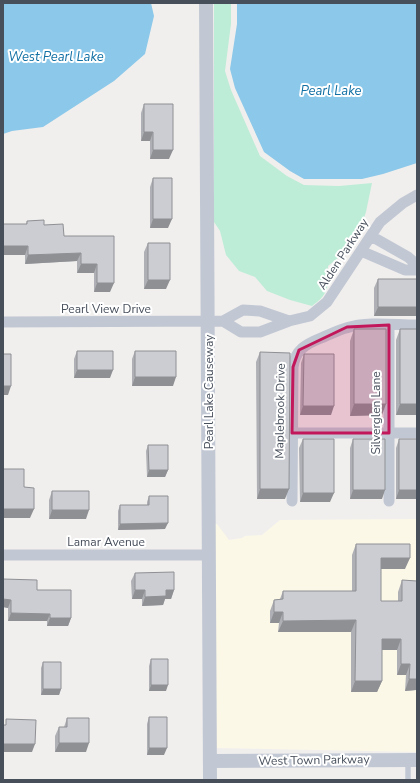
<svg xmlns="http://www.w3.org/2000/svg" width="420" height="783" font-family="'Nunito Sans',sans-serif">
  <rect width="100%" height="100%" fill="#f1efee"/>
  <path fill="#fbf8e8" d="M417 519V752L216 748 214 524H217L229 540 242 538 245 536 262 535 280 520Z"/>
  <path fill="#beedd7" d="M214 3H231V24L225 71 231 90 260 156 287 176 304 185 339 186 372 183 366 212 355 244 328 266C328 286 330 293 312 306L290 300 267 291 255 277 239 271 226 255 220 231 214 222Z"/>
  <path fill="#8cc8e9" d="M3 3H151L154 16 145 54 114 81 43 127 12 131 3 134Z
    M237 3H417V163L383 174 362 179H304L290 171 264 152 235 88 230 69 237 24Z"/>
  <g fill="none" stroke-linecap="round" stroke-linejoin="round">
    <path stroke="#c2c8d3" stroke-width="5.5" d="M408 760V780"/>
    <path stroke="#c2c8d3" stroke-width="11" d="M371 236 408 257 417 265
      M361 251 405 270H417
      M223 321 241 332H260L289 321 310 316 327 302 380 222 403 203 417 195
      M3 322 223 321 243 310 260 311 289 321
      M389 325V501
      M292 433H417
      M292 501 293 367C295 350 306 344 321 338 329 335 338 330 346 328 368 321 395 325 417 325
      M3 555H208"/>
    <path stroke="#c2c8d3" stroke-width="14" d="M206 3 210 780
      M210 761 417 760"/>
  </g>
  <path fill="#afb0b5" d="M144 104 169 159H150V141H141V113Z
    M153 178 168 228H150V187Z
    M27 221 44 225 64 236H114L110 292H94V273H77V261L25 264V255H3V224H26Z
    M148 243 166 289H144V252Z
    M378 279 417 316H374V288Z
    M354 329 382 415 350 416V341Z
    M400 329 417 415H396V340Z
    M77 351 110 378H74V359Z
    M135 351 173 386H132V359Z
    M260 352 285 499H257L256 362Z
    M304 354 331 415H300L301 363Z
    M303 439 330 502H300L299 448Z
    M353 439 382 499H350V448Z
    M399 439 417 499H396V448Z
    M148 445 168 470 165 477H147L146 451Z
    M52 491 86 519H49V500Z
    M149 496 165 529 118 530V511L120 505H147V502Z
    M356 544 405 569H381V601H398V592L402 580 416 690 405 691 406 675H397V650H382V681L377 692H351V632H278L279 623H270V611L274 600 280 599 283 591H352V555Z
    M135 573 174 590 171 599H165L163 605 142 606V599H132L131 581Z
    M3 579 37 590 71 618 68 626H47V621H8V608L3 607Z
    M151 659 166 691H149V666Z
    M43 662 61 689 59 695H41V668Z
    M149 717 164 755H147V724Z
    M67 718 86 752H55V736L59 727H64Z"/>
  <path fill="#8e9094" d="M144 132H153L150 141H141Z
    M153 150H173L169 159H150Z
    M153 219H172L168 228H150Z
    M3 246H28L25 255H3Z
    M81 253 77 261 25 264 28 255Z
    M81 264H97L94 273H77Z
    M148 280H170L166 289H144Z
    M97 283H114L110 292H94Z
    M378 307H417V316H374Z
    M77 370H113L110 378H74Z
    M135 377H176L173 386H132Z
    M3 386H11L8 395H3Z
    M354 404H386L382 415 350 416Z
    M400 404H417V415H396Z
    M303 406H334L331 415H300Z
    M149 470H168L165 477H147Z
    M260 489H289L285 499H257Z
    M353 490H385L382 499H350Z
    M399 490H417V499H396Z
    M303 493H334L330 502H300Z
    M3 509H34L30 518H3Z
    M52 510H89L86 519H49Z
    M168 523 165 529 118 530 120 524Z
    M381 558H410L405 569H377Z
    M135 590H145L142 599H132Z
    M166 590H174L171 599H165L163 605 142 606 145 597Z
    M3 599 11 600 8 608 3 607Z
    M274 612H283L279 623H270Z
    M11 613 50 614 47 621H8Z
    M50 618H71L68 626H47Z
    M356 620 351 632H278L283 621Z
    M382 639H401L397 650H378Z
    M401 664H410L406 675H397Z
    M409 679H417V687L416 690 405 691Z
    M355 681H382L377 692H351Z
    M151 685H168L166 691H149Z
    M43 689H61L59 695H41Z
    M59 743H89L86 752H55Z
    M3 744H35L32 752H3Z
    M149 748H167L164 755H147Z"/>
  <path fill="#cbcdd3" stroke="#8e9094" d="M144 104H173V150H153V132H144Z
    M153 178H172V219H153Z
    M44 220V225L63 224 64 236H114V283H97V264H81V253L28 255V246H3V224H27V221Z
    M148 243H170V280H148Z
    M378 279H417V307H378Z
    M354 329H386V404H354Z
    M400 329H417V404H400Z
    M77 351H113V370H77Z
    M135 351H176V377H135Z
    M260 352 290 353 289 489H260Z
    M3 354H11V386H3Z
    M304 354H334V406H303Z
    M303 439H334V493H303Z
    M353 439H385V490H353Z
    M399 439H417V490H399Z
    M148 445H168V470H149Z
    M3 469H24V487L34 488V509H3Z
    M52 491H89V510H52Z
    M149 496H168V523L120 524V505H149Z
    M356 544H410V558H381V601H402V580L417 581V679H409L410 664H401V639H382V681H355L356 620 283 621V612H274V600L283 599V591H356Z
    M174 572V590H166V596L145 597V590H135V573Z
    M3 579 37 580V590H71V618H50V614L11 613V600L3 599Z
    M151 659H168V685H151Z
    M43 662H61V689H43Z
    M149 717H167V748H149Z
    M67 718H89V743H59V727H67Z
    M6 719 36 720 35 744H3V725H6Z"/>
  <path fill="#c2185b" fill-opacity="0.2" stroke="#c2185b" stroke-width="3" stroke-linejoin="round" d="M389 325V433H292L293 367 299 350 347 327Z"/>
  <g text-anchor="middle" stroke-width="4" stroke-linejoin="round" paint-order="stroke">
    <g font-size="12" fill="#474f5b" stroke="#fff">
      <text transform="translate(343 254) rotate(-57)" y="4">Alden Parkway</text>
      <text x="106" y="313">Pearl View Drive</text>
      <text transform="translate(209 392) rotate(-90)" y="4">Pearl Lake Causeway</text>
      <text transform="translate(280 411) rotate(-89)" y="4">Maplebrook Drive</text>
      <text transform="translate(376 413) rotate(-90)" y="4">Silverglen Lane</text>
      <text x="106" y="546">Lamar Avenue</text>
      <text transform="translate(314 760) rotate(-1)" y="4">West Town Parkway</text>
    </g>
    <g font-size="13" font-style="italic" fill="#1170a4" stroke="#fff">
      <text x="56" y="61">West Pearl Lake</text>
      <text x="331" y="95">Pearl Lake</text>
    </g>
  </g>
  <rect width="420" height="783" fill="none" stroke="#474f5b" stroke-width="8"/>
</svg>
